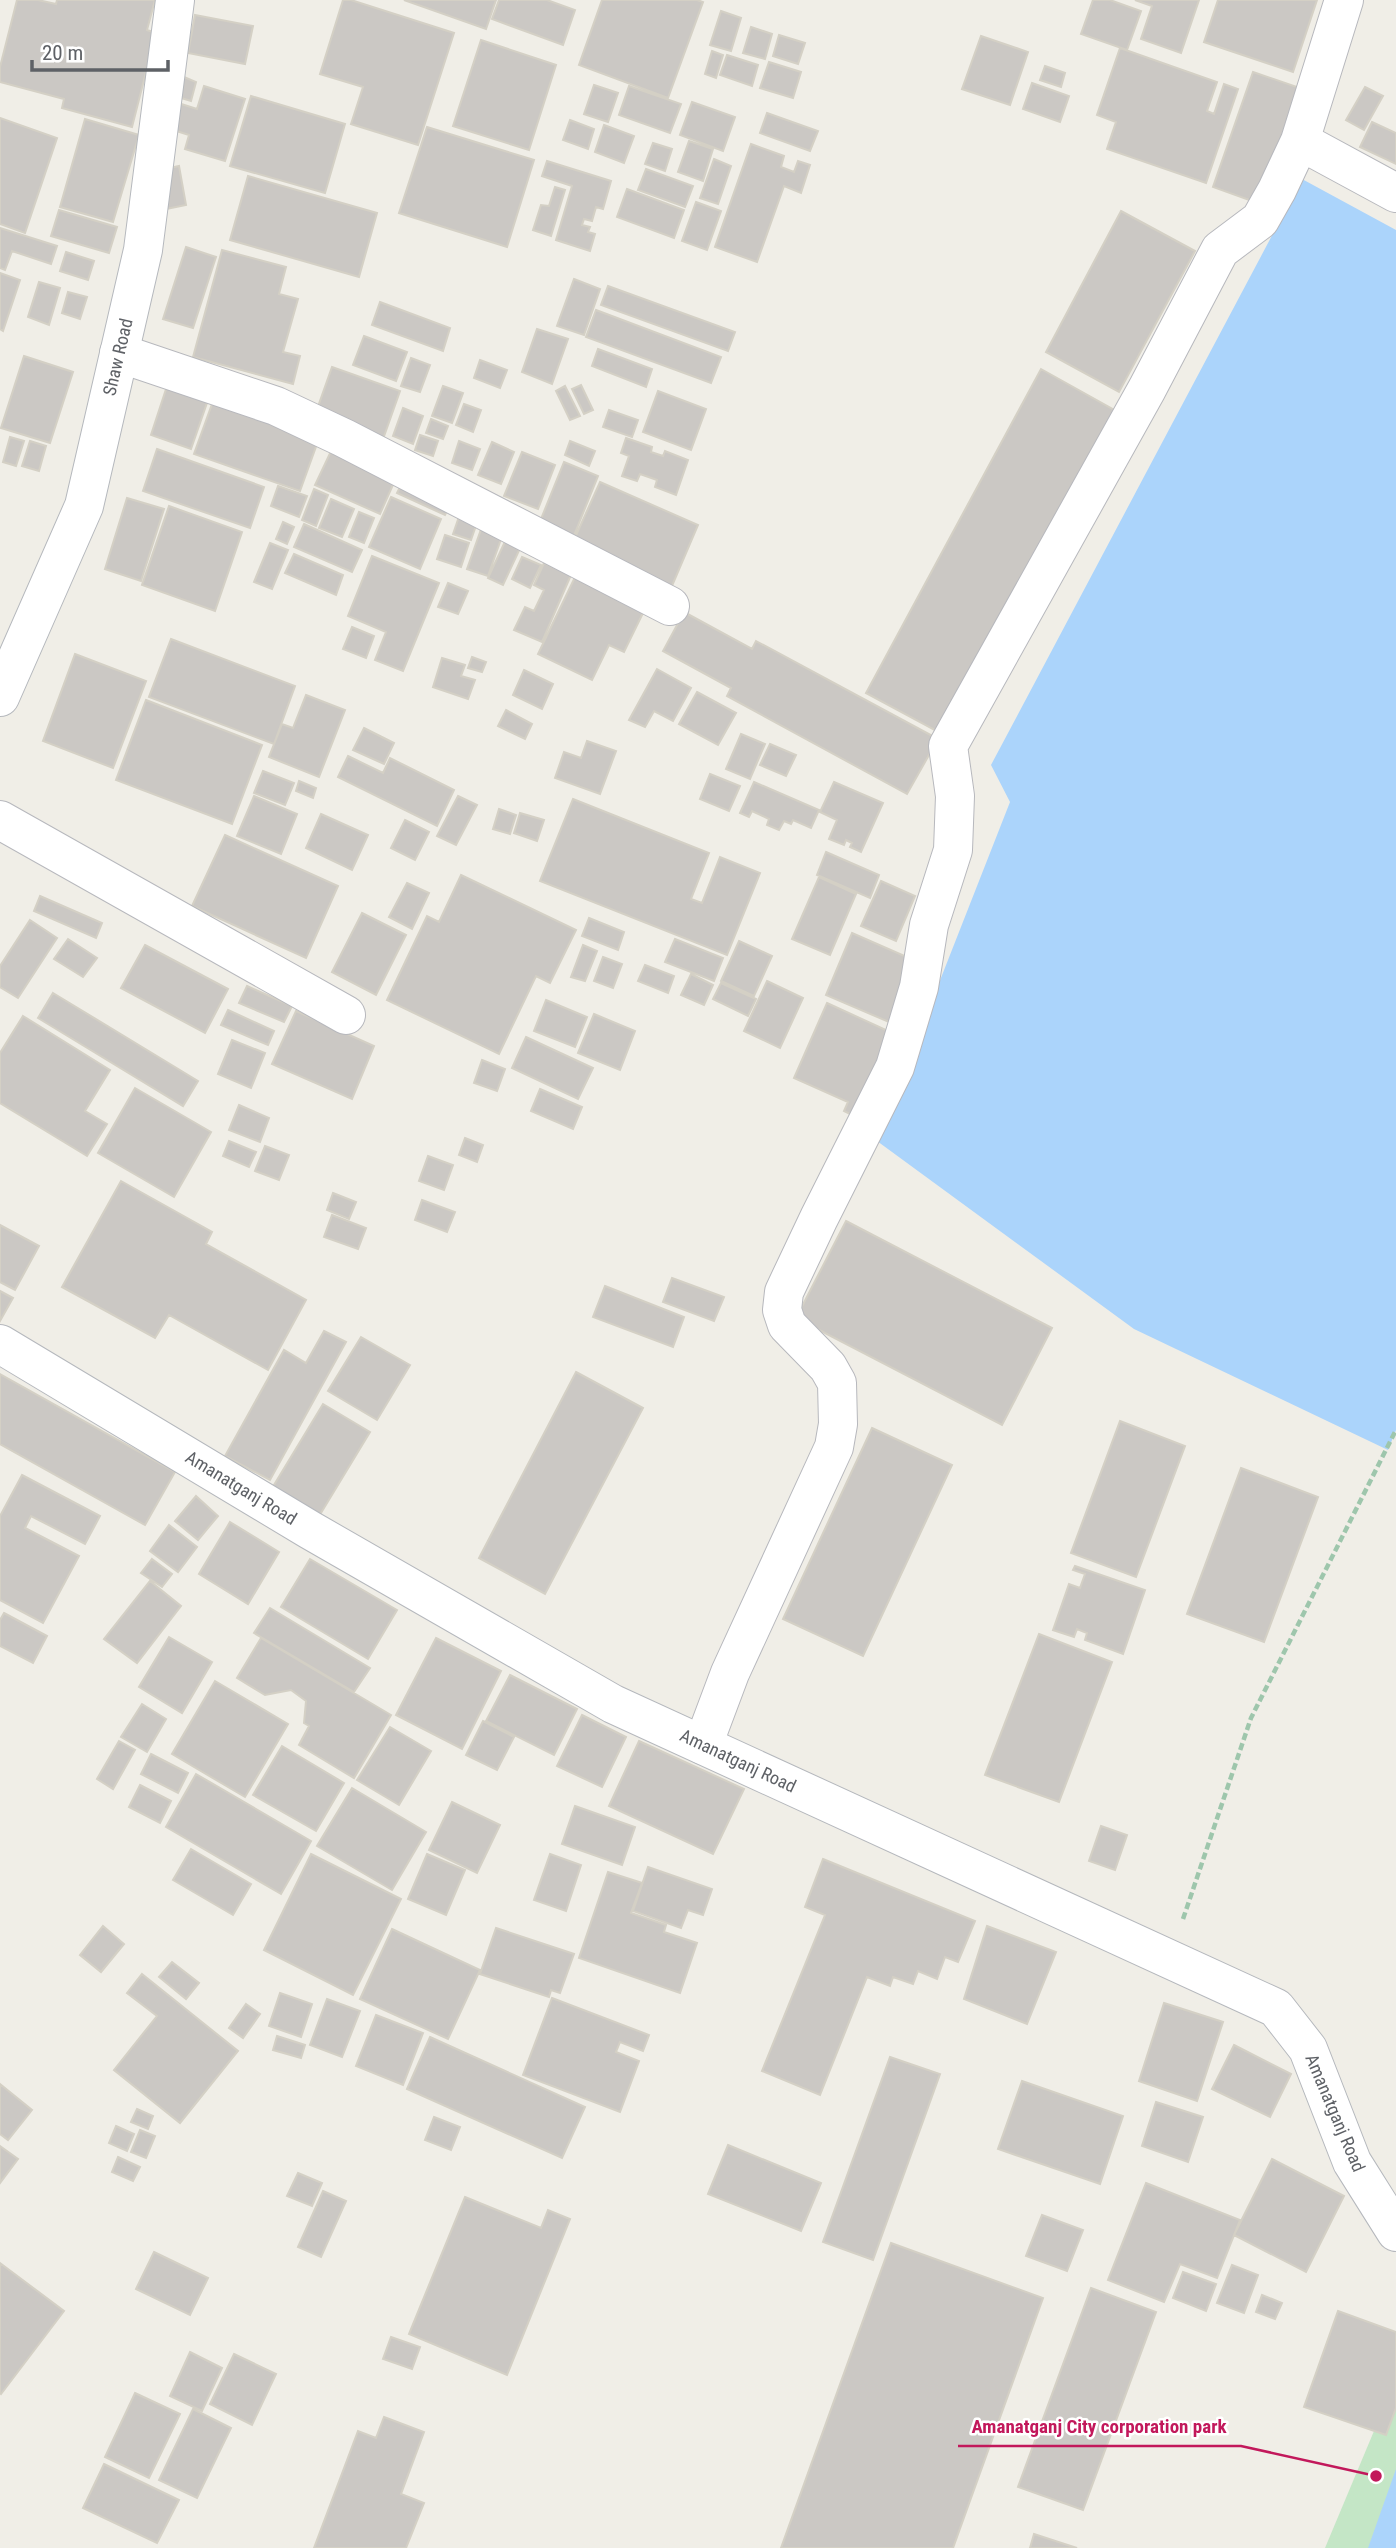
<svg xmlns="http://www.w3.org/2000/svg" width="1396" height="2548" font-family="'Roboto Condensed',sans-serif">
  <rect width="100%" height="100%" fill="#f0eee7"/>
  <path fill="#c4e6c6" d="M1387 2400 1396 2403V2548H1325Z"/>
  <path fill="#abd4fb" d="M1302 179 1396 230V1430L1388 1450 1134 1329 877 1141 1010 802 991 765Z
    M1396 2469V2548H1368Z"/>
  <path fill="#cbc8c4" stroke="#d4d0c5" stroke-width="2" d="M17 0H38L56 4 57 0H155L147 30 156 33 132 127 62 108 64 99 0 82V67Z
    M343 0H351L454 33 418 145 351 124 363 87 320 74Z
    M404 0H496L486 29Z
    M499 0H547L575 10 563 45 492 19Z
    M602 0H697L703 2 668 98 579 65Z
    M1093 0H1110L1141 11 1127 50 1081 34Z
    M1135 0H1199L1181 53 1141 39 1152 6Z
    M1218 0H1317L1293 72 1204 42Z
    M721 11 741 18 731 51 710 45Z
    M195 15 253 26 245 64 188 53Z
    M751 27 772 34 765 59 743 53Z
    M779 35 805 43 798 64 773 56Z
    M981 36 1028 52 1010 105 962 89Z
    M481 40 556 65 529 150 453 126Z
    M1120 48 1217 82 1207 111 1214 114 1224 84 1238 89 1206 183 1107 149 1116 122 1097 115Z
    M712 51 723 55 716 78 705 74Z
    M727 55 758 65 752 86 720 75Z
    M769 62 801 72 793 98 760 88Z
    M1045 66 1065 73 1061 87 1040 80Z
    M1253 72 1303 89 1263 205 1213 187Z
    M184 77 196 82 191 101 178 97Z
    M1032 83 1069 96 1060 122 1023 109Z
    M594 85 618 93 608 122 584 114Z
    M204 86 245 99 225 161 185 149 189 135 164 127 172 101 197 109Z
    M629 86 681 104 670 133 619 115Z
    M1365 87 1383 96 1364 130 1346 120Z
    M251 96 345 124 325 193 230 166Z
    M692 102 735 117 723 151 680 135Z
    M767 113 818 131 810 151 760 133Z
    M0 118 57 138 25 233 0 224Z
    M85 119 139 135 113 222 60 207Z
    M570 120 594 129 588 149 563 140Z
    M1372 122 1396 133V164L1360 147Z
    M604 125 634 136 624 163 595 152Z
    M427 127 534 160 507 247 399 213Z
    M689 141 713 149 703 181 678 172Z
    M653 143 672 149 665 171 645 164Z
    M751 144 784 156 781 167 794 172 798 161 810 165 801 193 784 186 757 262 715 247Z
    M714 159 731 166 718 204 700 198Z
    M547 161 611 181 603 209 596 207 592 221 584 219 582 225 590 227 588 232 595 234 590 251 556 240 572 186 542 176Z
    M179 166 186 205 166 209 160 170Z
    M646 169 693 186 685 207 638 190Z
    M248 176 377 213 359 277 230 240Z
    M555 187 565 190 551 236 533 230 541 205 549 206Z
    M627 189 684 210 674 238 617 217Z
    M696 202 721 211 707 250 682 241Z
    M59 210 117 227 109 253 51 236Z
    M1121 211 1195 251 1119 392 1046 352Z
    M0 228 57 246 51 264 12 251 5 270 0 268Z
    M186 247 216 257 193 328 163 319Z
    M222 250 286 267 279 294 298 299 283 352 300 356 293 384 193 357Z
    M66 252 94 261 88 280 60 271Z
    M0 273 20 280 3 331 0 329Z
    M574 279 600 289 584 335 557 326Z
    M39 282 60 288 49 325 28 317Z
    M608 286 735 332 728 351 601 305Z
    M68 292 87 297 80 319 62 313Z
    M380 302 450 328 443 351 372 325Z
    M596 310 721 357 711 383 586 337Z
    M537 329 568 339 552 384 522 372Z
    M364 336 407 352 396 381 353 365Z
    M598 349 652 369 646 387 592 366Z
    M24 356 73 372 50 443 1 428Z
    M411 358 430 365 420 392 401 386Z
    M480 360 507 370 500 388 474 378Z
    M332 367 400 391 382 442 314 418Z
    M1041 369 1116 411 942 734 866 693Z
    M168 383 209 397 191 449 151 435Z
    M581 385 593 410 584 414 572 389Z
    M443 386 463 393 452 423 432 416Z
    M565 386 580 416 570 420 556 391Z
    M658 391 706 409 691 450 643 432Z
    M216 393 322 430 300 491 194 454Z
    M464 404 481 410 473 432 456 425Z
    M403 408 423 416 413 444 393 436Z
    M609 410 638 420 632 437 603 427Z
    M431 419 448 426 443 439 426 433Z
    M420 435 438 441 433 456 415 450Z
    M10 437 24 441 16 466 3 462Z
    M626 438 652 447 651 452 663 456 665 451 688 460 676 495 655 487 657 480 640 474 637 481 622 476 629 456 621 453Z
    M30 441 46 446 39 471 22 466Z
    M459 441 480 449 472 470 452 463Z
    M570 441 595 451 589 466 565 455Z
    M492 442 514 452 501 484 478 475Z
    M157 449 264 487 250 528 143 491Z
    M332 449 396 478 380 514 315 485Z
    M522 452 555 465 538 509 504 496Z
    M564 462 598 476 573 538 539 524Z
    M404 479 452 500 445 515 397 493Z
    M600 482 698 525 672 586 573 542Z
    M278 486 307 496 299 517 271 506Z
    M314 489 328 495 316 526 302 520Z
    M391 497 441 519 420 569 369 547Z
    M127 498 164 509 141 581 105 569Z
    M331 499 354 509 342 537 319 528Z
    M169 506 242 532 215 611 142 585Z
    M462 508 480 514 471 540 453 534Z
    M359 512 374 518 364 543 349 537Z
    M485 518 506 525 488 576 467 569Z
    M283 522 294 527 287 544 276 539Z
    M304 524 362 550 352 572 294 547Z
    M445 535 469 543 461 567 437 559Z
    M508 535 523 542 503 585 488 578Z
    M270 543 288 550 272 589 254 582Z
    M294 554 343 575 336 595 285 573Z
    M372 556 439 583 403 671 375 660 386 632 348 616Z
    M522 557 541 565 530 588 512 579Z
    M544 563 571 575 542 642 514 630 525 607 534 611 544 590 534 585Z
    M575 577 644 611 624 652 609 645 592 680 538 654Z
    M448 583 468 591 458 614 438 607Z
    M684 612 752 649 756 641 938 739 907 794 727 696 731 688 663 651Z
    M352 627 374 636 366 658 343 649Z
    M171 639 295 686 274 744 149 697Z
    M75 654 146 681 113 768 43 741Z
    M472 657 486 662 482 672 468 668Z
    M442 658 465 665 461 676 475 680 468 699 433 687Z
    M657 669 691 688 673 721 654 711 645 727 629 720Z
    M524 670 553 684 542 709 513 695Z
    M697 692 736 713 718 745 679 724Z
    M306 695 345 710 319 777 269 757 282 724 293 728Z
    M146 700 262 745 232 824 116 780Z
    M506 710 532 724 525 739 498 726Z
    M364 728 394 743 384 764 353 750Z
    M741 734 765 744 750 779 726 769Z
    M587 741 616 751 600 794 555 778 564 752 581 758Z
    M770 744 796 755 786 776 760 765Z
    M348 756 383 773 390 758 454 790 437 826 338 777Z
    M263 771 294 783 285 805 254 793Z
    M710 774 740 786 729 811 700 799Z
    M299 781 316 788 313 798 296 791Z
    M754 782 819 810 811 828 793 820 791 824 784 821 779 830 767 825 769 819 752 811 749 817 740 813Z
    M834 782 883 803 861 852 850 847 852 843 846 840 844 845 829 839 837 820 820 812Z
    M254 796 297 814 281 854 237 836Z
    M458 796 477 805 456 845 437 836Z
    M573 799 709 853 691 899 702 903 720 857 760 873 727 955 540 881Z
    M499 809 516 815 510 834 493 829Z
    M520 813 544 820 537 841 514 833Z
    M321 814 368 835 352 870 306 848Z
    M405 820 429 832 415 860 391 848Z
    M225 835 338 886 306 958 192 906Z
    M826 852 879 875 870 898 817 875Z
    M461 875 576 930 550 983 536 976 499 1054 387 1000 427 916 439 922Z
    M819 877 856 894 830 955 792 939Z
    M881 881 915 896 896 941 861 926Z
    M407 883 429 893 412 929 389 917Z
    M40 896 102 923 96 938 34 911Z
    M362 913 406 935 376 995 332 972Z
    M589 918 624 932 618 950 582 936Z
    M30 920 57 938 18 998 0 987V966Z
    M852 933 916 961 889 1022 826 995Z
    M68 939 97 958 83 977 54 959Z
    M675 939 723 958 714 981 665 962Z
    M739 941 772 956 754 996 721 981Z
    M145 945 228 989 205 1033 121 988Z
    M583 945 597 951 585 981 571 977Z
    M603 957 622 964 613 988 594 981Z
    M645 965 674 976 668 993 638 981Z
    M691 974 713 985 704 1005 681 995Z
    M767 981 803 998 780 1048 744 1031Z
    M721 983 756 999 748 1016 713 999Z
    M247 986 292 1006 284 1022 239 1003Z
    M53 993 198 1081 183 1106 38 1018Z
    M546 1000 587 1017 575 1047 534 1031Z
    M827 1003 899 1036 862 1120 844 1111 848 1102 794 1078Z
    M228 1010 274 1031 268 1045 221 1025Z
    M296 1011 374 1046 352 1099 272 1064Z
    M594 1014 635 1031 620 1070 578 1053Z
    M23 1016 110 1070 85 1111 107 1124 87 1156 0 1103V1053Z
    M526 1037 593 1068 578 1099 512 1068Z
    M232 1040 265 1053 251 1088 218 1074Z
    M482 1060 505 1069 497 1091 474 1083Z
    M135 1088 211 1132 174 1197 98 1153Z
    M540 1089 582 1107 573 1129 531 1111Z
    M239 1105 269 1118 260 1142 229 1130Z
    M465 1138 483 1145 477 1162 459 1155Z
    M229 1141 256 1152 249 1167 223 1156Z
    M265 1146 289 1155 279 1180 255 1171Z
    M428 1156 453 1165 444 1190 419 1181Z
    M121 1181 212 1232 206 1244 306 1300 268 1370 169 1315 155 1338 62 1287Z
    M333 1193 356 1202 349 1219 327 1210Z
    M422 1200 455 1212 447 1232 415 1220Z
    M332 1215 366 1228 358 1249 324 1237Z
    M846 1221 1052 1328 1002 1425 796 1318Z
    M0 1225 39 1246 15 1290 0 1282Z
    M672 1278 724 1297 714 1321 663 1302Z
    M605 1286 684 1317 673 1347 593 1317Z
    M0 1291 13 1298 0 1321Z
    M324 1331 346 1342 270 1480 225 1456 284 1350 306 1363Z
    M361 1337 410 1365 377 1420 328 1391Z
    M576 1372 643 1408 545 1594 479 1558Z
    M0 1374 175 1472 145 1525 0 1444Z
    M323 1404 370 1432 318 1518 271 1490Z
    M1120 1421 1185 1446 1136 1577 1071 1553Z
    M872 1428 952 1465 863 1656 783 1619Z
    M1241 1468 1318 1497 1264 1642 1187 1614Z
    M22 1475 100 1516 85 1544 31 1516 25 1528 79 1556 43 1623 0 1600V1516Z
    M196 1496 218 1516 198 1540 175 1521Z
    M230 1522 279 1552 248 1604 199 1574Z
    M169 1525 197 1547 178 1572 150 1551Z
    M152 1559 172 1574 162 1587 141 1573Z
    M310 1559 397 1610 368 1659 281 1607Z
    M1075 1566 1145 1590 1123 1654 1085 1640 1087 1633 1077 1629 1074 1637 1053 1630 1069 1584 1080 1588 1085 1574 1073 1570Z
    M150 1581 181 1606 137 1663 104 1639Z
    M270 1608 370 1668 354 1692 254 1633Z
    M4 1613 47 1636 33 1663 0 1646V1620Z
    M1039 1634 1112 1662 1059 1802 985 1775Z
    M169 1637 212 1662 182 1713 139 1687Z
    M261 1638 391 1715 354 1778 299 1745 309 1726 304 1723 306 1701 291 1690 265 1695 237 1678Z
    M436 1638 501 1671 462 1749 396 1715Z
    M510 1675 577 1709 554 1755 486 1721Z
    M215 1681 288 1724 245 1797 172 1754Z
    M142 1704 166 1719 147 1752 121 1737Z
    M582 1715 626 1737 602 1787 557 1766Z
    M483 1721 514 1737 497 1770 466 1755Z
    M390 1727 431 1751 399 1805 357 1780Z
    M119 1741 135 1750 113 1789 97 1779Z
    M639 1741 744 1789 713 1854 609 1806Z
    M282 1746 344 1783 316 1831 253 1795Z
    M151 1754 188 1773 178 1793 141 1774Z
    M196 1774 311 1841 281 1894 166 1827Z
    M140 1785 171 1801 160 1823 129 1807Z
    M352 1788 426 1832 392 1890 317 1846Z
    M452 1802 500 1825 477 1873 429 1850Z
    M575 1806 635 1827 622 1865 562 1844Z
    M1101 1826 1127 1835 1115 1870 1089 1861Z
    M191 1849 251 1884 233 1915 173 1880Z
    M311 1854 401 1899 353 1995 264 1950Z
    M427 1854 465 1870 446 1915 408 1899Z
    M550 1854 581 1865 566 1911 534 1900Z
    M823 1859 975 1921 958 1962 945 1957 937 1979 918 1971 913 1984 893 1977 890 1986 867 1977 820 2095 762 2071 825 1915 805 1907Z
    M648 1867 712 1889 703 1915 688 1910 681 1928 633 1911Z
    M608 1872 642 1883 631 1913 666 1925 664 1932 697 1943 680 1993 579 1958Z
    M103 1926 124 1944 101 1972 80 1955Z
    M987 1926 1056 1952 1027 2024 964 1999Z
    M496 1928 574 1954 560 1993 551 1990 549 1997 480 1974Z
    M392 1929 480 1970 448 2039 360 1999Z
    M172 1962 199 1983 186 1999 159 1977Z
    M142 1974 238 2051 180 2123 114 2070 157 2016 127 1993Z
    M280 1993 312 2004 301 2037 269 2026Z
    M552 1998 649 2035 643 2051 620 2042 616 2052 639 2061 620 2112 523 2075Z
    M327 1999 360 2011 342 2057 310 2045Z
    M1164 2003 1223 2022 1197 2101 1139 2081Z
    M246 2004 260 2014 243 2038 229 2028Z
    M376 2015 423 2033 403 2085 356 2066Z
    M277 2036 305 2045 301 2058 273 2050Z
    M430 2037 585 2107 562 2158 407 2089Z
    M1234 2045 1291 2074 1270 2117 1212 2089Z
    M890 2057 940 2074 873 2260 823 2242Z
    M1022 2081 1123 2116 1100 2184 998 2149Z
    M0 2084 32 2110 8 2140 0 2134Z
    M1156 2102 1203 2117 1188 2162 1142 2146Z
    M137 2109 153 2116 148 2129 131 2122Z
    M434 2117 460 2127 451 2150 425 2140Z
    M116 2126 134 2134 127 2151 109 2143Z
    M140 2130 155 2136 146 2158 131 2152Z
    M728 2145 821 2183 801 2231 708 2194Z
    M0 2146 18 2159 0 2183Z
    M118 2157 140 2167 133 2181 112 2172Z
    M1272 2159 1344 2196 1306 2272 1234 2235Z
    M298 2173 322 2183 312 2206 287 2196Z
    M1146 2183 1240 2220 1217 2278 1180 2264 1164 2302 1108 2280Z
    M323 2191 346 2201 321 2257 298 2247Z
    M465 2197 541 2228 548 2210 570 2219 507 2375 409 2334Z
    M1042 2215 1083 2230 1067 2271 1026 2256Z
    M891 2243 1043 2298 953 2548H781Z
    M154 2252 208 2278 190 2315 136 2289Z
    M0 2263 64 2311 1 2394 0 2393Z
    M1232 2265 1258 2275 1244 2313 1217 2303Z
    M1183 2272 1216 2284 1206 2311 1173 2298Z
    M1091 2288 1156 2312 1083 2510 1018 2487Z
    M1262 2295 1282 2303 1275 2319 1256 2312Z
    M1338 2311 1396 2332V2408L1386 2435 1304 2407Z
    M391 2337 420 2347 412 2369 383 2359Z
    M190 2352 222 2368 202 2411 170 2396Z
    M234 2354 276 2374 252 2425 210 2404Z
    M135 2393 180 2414 149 2478 105 2457Z
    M193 2409 231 2428 197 2498 159 2480Z
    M384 2417 424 2432 401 2494 424 2503 406 2548H314L358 2431 376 2438Z
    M104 2464 179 2500 157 2543 83 2508Z
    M1034 2534 1077 2548H1030Z"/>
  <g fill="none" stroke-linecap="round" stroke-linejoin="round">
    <defs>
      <path id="street" d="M1300 141 1396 193
        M119 353 276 406 344 438 670 606
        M0 820 346 1015
        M703 1745 730 1673 834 1447 838 1424 837 1383 828 1367 787 1325 782 1310 784 1292 819 1218 895 1067 919 987 929 925 953 850 955 796 948 746 1147 389 1220 250 1260 220 1277 190 1300 141 1344 0"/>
      <path id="secondary" d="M0 697 84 506 143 250 175 0
        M0 1344 310 1530 613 1704 1276 2008 1308 2049 1352 2162 1396 2232"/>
    </defs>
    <use href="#street" stroke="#b7b8bd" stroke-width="40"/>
    <use href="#secondary" stroke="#b5b8bd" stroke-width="40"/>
    <path stroke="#9ec6ac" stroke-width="4.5" stroke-dasharray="7 3.5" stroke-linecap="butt" d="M1183 1919 1251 1718 1396 1430"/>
    <use href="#street" stroke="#fff" stroke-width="38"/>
    <use href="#secondary" stroke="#fff" stroke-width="38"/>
  </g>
  <g text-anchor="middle" stroke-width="5" stroke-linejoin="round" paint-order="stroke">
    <g font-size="18" fill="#5e6166" stroke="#fff">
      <text transform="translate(118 357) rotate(-77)" y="6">Shaw Road</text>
      <text transform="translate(241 1488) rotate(31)" y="6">Amanatganj Road</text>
      <text transform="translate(738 1761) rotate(25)" y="6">Amanatganj Road</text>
      <text transform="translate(1335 2113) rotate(67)" y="6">Amanatganj Road</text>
    </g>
  </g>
  <path fill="none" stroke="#c2185b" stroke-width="2.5" d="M1376 2476L1241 2446H958"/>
  <circle fill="#c2185b" stroke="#fff" stroke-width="2.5" cx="1376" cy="2476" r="7"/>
  <g font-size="19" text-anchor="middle" font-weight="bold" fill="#c2185b" stroke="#fff" stroke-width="5" stroke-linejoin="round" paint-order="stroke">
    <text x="1099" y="2433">Amanatganj City corporation park</text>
  </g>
  <path d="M32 60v10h136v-10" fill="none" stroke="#5e6166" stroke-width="3.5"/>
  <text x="42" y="60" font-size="21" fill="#5e6166" stroke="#ffffff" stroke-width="5" paint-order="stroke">20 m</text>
</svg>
